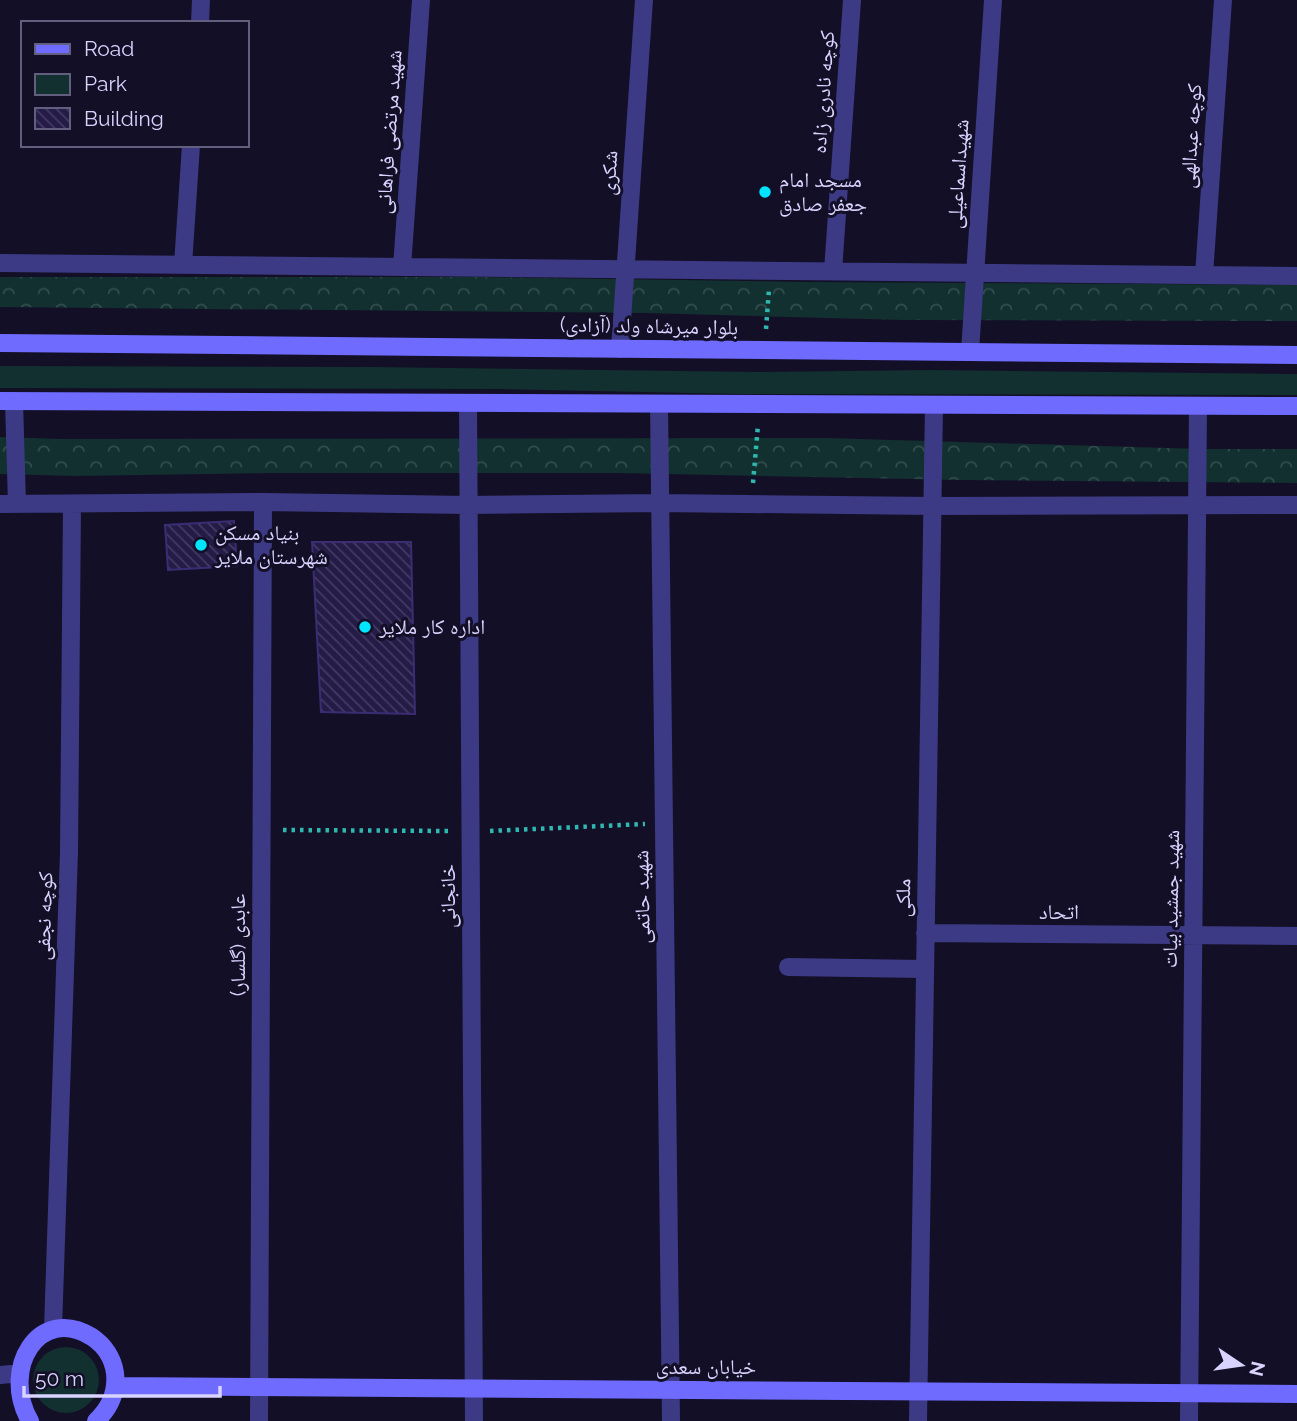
<svg xmlns="http://www.w3.org/2000/svg" width="1297" height="1421" font-family="Raleway,'Noto Naskh Arabic',sans-serif">
  <defs>
    <pattern id="forest-crowns" width="20" height="18" patternUnits="userSpaceOnUse" patternTransform="scale(1.75)"><rect width="20" height="18" fill="#12302f"/><path d="M2 6a3 3 0 1 1 6 0M12 15a3 3 0 1 1 6 0" fill="none" stroke="#344d4e"/></pattern>
    <pattern id="building-back-hatch" width="6" height="6" patternUnits="userSpaceOnUse" patternTransform="scale(1.75)"><rect width="6" height="6" fill="#241b47"/><path d="M-1 5l2 2M0 0l6 6M5-1l2 2" fill="none" stroke="#433b63"/></pattern>
  </defs>
  <rect width="100%" height="100%" fill="#130f26"/>
  <path fill="#12302f" d="M0 366 373 367 758 372 931 370 1297 374V395L738 394 501 389 0 388Z
    M33 1380a33 33 0 1 1 66 0a33 33 0 1 1-66 0Z"/>
  <path fill="url(#forest-crowns)" d="M0 277H477L808 282 1297 285V321L904 320 646 313 0 307Z
    M0 437 62 439 826 438 1201 449H1297V483L962 480 620 473H271L74 476 0 474Z"/>
  <path fill="url(#building-back-hatch)" stroke="#3b2d73" stroke-width="2" d="M234 521 237 566 168 570 165 525Z
    M312 542H411L415 714 321 712Z"/>
  <g fill="none" stroke-linecap="round" stroke-linejoin="round">
    <path stroke="#2fb8b0" stroke-width="4.5" stroke-dasharray="3.5 5" stroke-linecap="butt" d="M766 329 769 289
      M753 483 758 425
      M283 830 450 831
      M490 831 645 824"/>
    <path stroke="#3d3a85" stroke-width="18" d="M200 23 201 0
      M0 263 1297 276
      M183 265 191 145
      M402 267 421 0
      M833 271 852 0
      M1204 275 1223 0
      M620 349 644 0
      M970 352 993 0
      M14 401 17 504
      M468 403 474 1421
      M659 404 671 1421
      M0 504 263 502 468 505 660 503 932 506 1297 505
      M925 933 1297 936
      M788 967 924 969
      M53 1329 69 852 72 505
      M0 1375 11 1374
      M259 1421 263 502
      M918 1421 934 405
      M1189 1421 1198 406"/>
    <path stroke="#6f6bff" stroke-width="18" d="M0 343 1297 355
      M0 401 1297 406
      M115 1386 1297 1394
      M30 1421C0 1369 39 1304 92 1337 104 1345 113 1358 115 1373 117 1392 110 1408 96 1421"/>
  </g>
  <g fill="#00e5ff" stroke="#130f26" stroke-width="2.5">
    <circle cx="765" cy="192" r="7"/>
    <circle cx="201" cy="545" r="7"/>
    <circle cx="365" cy="627" r="7"/>
  </g>
  <g text-anchor="middle" stroke-width="6" stroke-linejoin="round" paint-order="stroke">
    <g font-size="21" fill="#d9d4ff" stroke="#130f26">
      <text transform="translate(823 92) rotate(-86)" y="7">کوچه نادری زاده</text>
      <text transform="translate(389 132) rotate(-86)" y="7">شهید مرتضی فراهانی</text>
      <text transform="translate(1191 136) rotate(-86)" y="7">کوچه عبدالهی</text>
      <text transform="translate(609 173) rotate(-86)" y="7">شکری</text>
      <text transform="translate(958 174) rotate(-86)" y="7">شهیداسماعیلی</text>
      <text transform="translate(649 326) rotate(1)" y="7">بلوار میرشاه ولد (آزادی)</text>
      <text transform="translate(448 896) rotate(-90)" y="7">خانجانی</text>
      <text transform="translate(642 897) rotate(-91)" y="7">شهید حاتمی</text>
      <text transform="translate(903 898) rotate(-89)" y="7">ملکی</text>
      <text transform="translate(1171 899) rotate(-89)" y="7">شهید جمشید بیات</text>
      <text x="1059" y="919">اتحاد</text>
      <text transform="translate(44 916) rotate(-88)" y="7">کوچه نجفی</text>
      <text transform="translate(238 945) rotate(-90)" y="7">عابدی (گلسار)</text>
      <text x="706" y="1374">خیابان سعدی</text>
    </g>
    <g font-size="21" fill="#d9d4ff" stroke="#130f26" text-anchor="start">
      <text x="779" y="187">مسجد امام<tspan x="779" dy="24">جعفر صادق</tspan></text>
      <text x="215" y="540">بنیاد مسکن<tspan x="215" dy="24">شهرستان ملایر</tspan></text>
      <text x="379" y="634">اداره کار ملایر</text>
    </g>
  </g>
  <rect x="21" y="21" width="228" height="126" fill="#130f26" stroke="#625e7d" stroke-width="2"/>
  <rect x="35" y="44" width="35" height="10" fill="#6f6bff" stroke="#625e7d" stroke-width="2"/>
  <text x="84" y="56" font-size="21" fill="#d9d4ff">Road</text>
  <rect x="35" y="74" width="35" height="21" fill="#12302f" stroke="#625e7d" stroke-width="2"/>
  <text x="84" y="91" font-size="21" fill="#d9d4ff">Park</text>
  <rect x="35" y="108" width="35" height="21" fill="url(#building-back-hatch)" stroke="#625e7d" stroke-width="2"/>
  <text x="84" y="126" font-size="21" fill="#d9d4ff">Building</text>
  <g transform="translate(1241 1365) rotate(103)" stroke="#130f26" stroke-width="5" paint-order="stroke">
  <path d="M0-5L12 26L0 18L-12 26Z" fill="#d9d4ff"/>
  <text y="-10" font-size="19" font-weight="bold" text-anchor="middle" fill="#d9d4ff">N</text>
  </g>
  <path d="M24 1386v10h196v-10" fill="none" stroke="#d9d4ff" stroke-width="3.5"/>
  <text x="35" y="1386" font-size="21" fill="#d9d4ff" stroke="#130f26" stroke-width="5" paint-order="stroke">50 m</text>
</svg>
